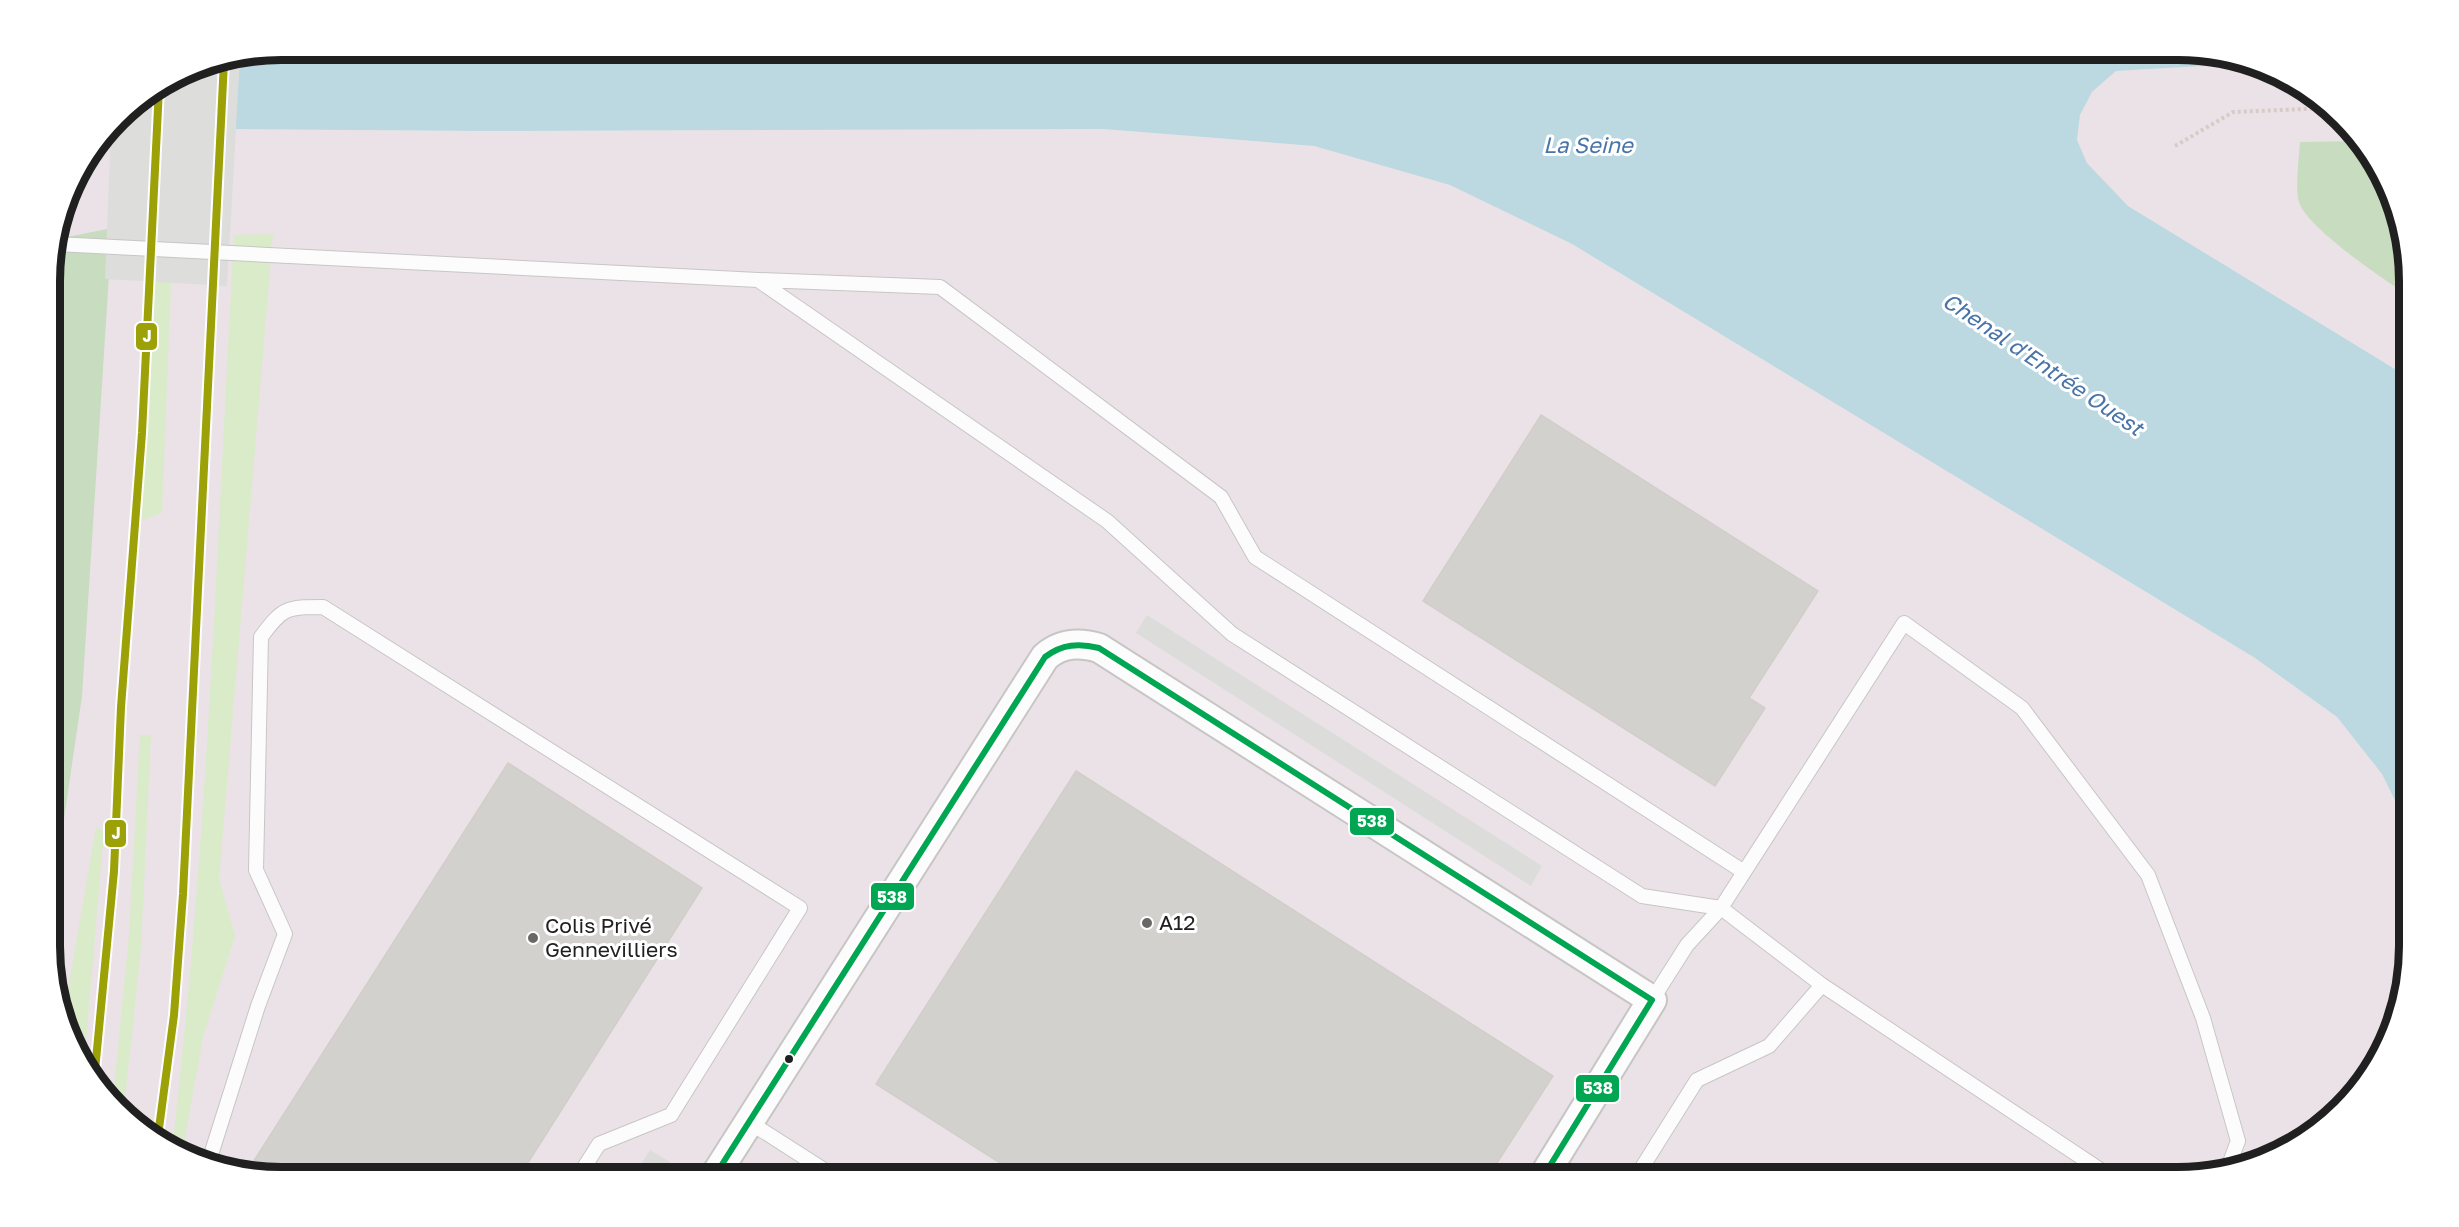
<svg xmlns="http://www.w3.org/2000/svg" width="2459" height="1227" font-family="'Golos Text',sans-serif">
  <rect width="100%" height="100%" fill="#eeede9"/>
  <path fill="#ebe2e7" d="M2238 64 2280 73 2330 107 2370 152 2408 251V377L2128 206 2087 163 2077 140 2080 115 2092 92 2116 71Z
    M112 128 481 131 1103 129 1314 146 1451 185 1572 244 2255 658 2337 717 2382 774 2409 829V946L2386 1048 2352 1098 2307 1138 2252 1165 2192 1177H281L179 1154 97 1086 67 1034 52 976 50 266 73 179Z"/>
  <path fill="#dcdcda" d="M1147 615 1542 866 1531 886 1136 633Z
    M650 1150 670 1162 660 1177H604L613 1164 633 1177Z"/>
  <path fill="#d9ebc8" d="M157 233H173L162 513 140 521Z
    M273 234 219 879 235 936 203 1037 182 1154 172 1148C208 845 217 539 234 235Z
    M140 735H151L141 949 124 1108 113 1099 129 934Z
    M96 827 104 831 84 1064 67 1034 63 1019Z"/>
  <path fill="#c8dcbf" d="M2360 141 2370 152 2408 251V295C2384 280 2306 227 2299 202 2295 191 2299 156 2300 142Z
    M112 228 82 696 51 908 50 266 57 239Z"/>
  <path fill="#bcd8e1" d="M281 50H2178L2238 64 2116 71 2092 92 2080 115 2077 140 2087 163 2128 206 2408 377 2409 829 2382 774 2337 717 2255 658 1572 244 1450 185 1314 146 1103 129 481 131 112 128 128 107 193 67Z"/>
  <path fill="#dddddb" d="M240 58 227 286 105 279 111 129 128 107 193 67Z"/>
  <path fill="#d2d1ce" stroke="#d1ceca" stroke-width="1.5" d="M1541 415 1818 591 1749 698 1765 708 1715 786 1423 601Z
    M508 763 702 888 519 1177 281 1178 248 1170Z
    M1076 771 1553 1076 1488 1177H1022L876 1084Z"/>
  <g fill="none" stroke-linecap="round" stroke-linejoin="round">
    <defs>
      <path id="lane" d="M56 244 758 280 1107 521 1232 634 1642 896 1721 908 1904 623 2022 708 2148 875 2203 1018 2238 1141 2227 1170
        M759 280 940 287 1221 497 1255 557 1744 872
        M1652 1000 1687 945 1721 908 1822 985 2111 1177
        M749 1122 835 1177
        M209 1161 258 1006 285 934 256 870 261 637C283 607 287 607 323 607L800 908 671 1115 599 1144 578 1177
        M1636 1177 1697 1080 1769 1046 1822 985"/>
      <path id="street" d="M714 1177 1045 657C1061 643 1079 642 1099 648L1652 1000 1543 1177"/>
    </defs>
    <use href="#lane" stroke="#c7c6c5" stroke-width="16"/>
    <use href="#street" stroke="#c7c6c5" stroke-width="32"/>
    <path stroke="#d7cac7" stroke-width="4" stroke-dasharray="3 3" stroke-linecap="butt" d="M2175 146 2233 112 2331 108"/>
    <use href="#lane" stroke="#fcfcfc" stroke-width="14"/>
    <use href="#street" stroke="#fcfcfc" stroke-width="28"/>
    <defs>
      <path id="bus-1" d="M714 1177 1045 657C1062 644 1079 643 1099 648L1652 1000
        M1543 1177 1652 1000"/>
    </defs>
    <use href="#bus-1" stroke="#fff" stroke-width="10"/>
    <use href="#bus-1" stroke="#00a651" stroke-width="6"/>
    <defs>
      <path id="rail-1" d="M94 1081 114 871 121 707 142 433 159 88
        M158 1136 174 1015 183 894 224 61"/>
    </defs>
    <use href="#rail-1" stroke="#fff" stroke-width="12"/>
    <use href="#rail-1" stroke="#9ca108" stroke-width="8"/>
  </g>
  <g fill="#686866" stroke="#fff" stroke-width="2">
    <circle cx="1147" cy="923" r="6"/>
    <circle cx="533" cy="938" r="6"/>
  </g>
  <circle fill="#202020" stroke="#fff" stroke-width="2" cx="789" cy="1059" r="5"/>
  <g text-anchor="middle" stroke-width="6" stroke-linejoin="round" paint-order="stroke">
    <g font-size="21" fill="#202020" stroke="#fff" text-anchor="start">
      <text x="1159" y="930">A12</text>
      <text x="545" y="933">Colis Privé<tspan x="545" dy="24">Gennevilliers</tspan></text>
    </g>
    <g font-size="22" font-style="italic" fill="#4974a8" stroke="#fff">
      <text x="1588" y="153">La Seine</text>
      <text transform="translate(2043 364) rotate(34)" y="8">Chenal d'Entrée Ouest</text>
    </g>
  </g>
  <path d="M0 0H2459V1227H0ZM281 60H2178A221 221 0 0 1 2399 281V946A221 221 0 0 1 2178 1167H281A221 221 0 0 1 60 946V281A221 221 0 0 1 281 60Z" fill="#fff" fill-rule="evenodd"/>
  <path fill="none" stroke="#202020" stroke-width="8" d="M281 60H2178A221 221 0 0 1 2399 281V946A221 221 0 0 1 2178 1167H281A221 221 0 0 1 60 946V281A221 221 0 0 1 281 60Z"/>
  <g stroke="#fff" stroke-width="2">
    <rect x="135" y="322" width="23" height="29" rx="6" fill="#9ca108"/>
    <rect x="1349" y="807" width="46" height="29" rx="6" fill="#00a651"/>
    <rect x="104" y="819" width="23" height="29" rx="6" fill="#9ca108"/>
    <rect x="870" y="882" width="45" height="29" rx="6" fill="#00a651"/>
    <rect x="1575" y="1074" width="45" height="29" rx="6" fill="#00a651"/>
  </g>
  <g font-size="16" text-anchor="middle" font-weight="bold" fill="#fff">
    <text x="147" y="342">J</text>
    <text x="1372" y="827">538</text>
    <text x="116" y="839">J</text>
    <text x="892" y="903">538</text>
    <text x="1598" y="1094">538</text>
  </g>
</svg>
